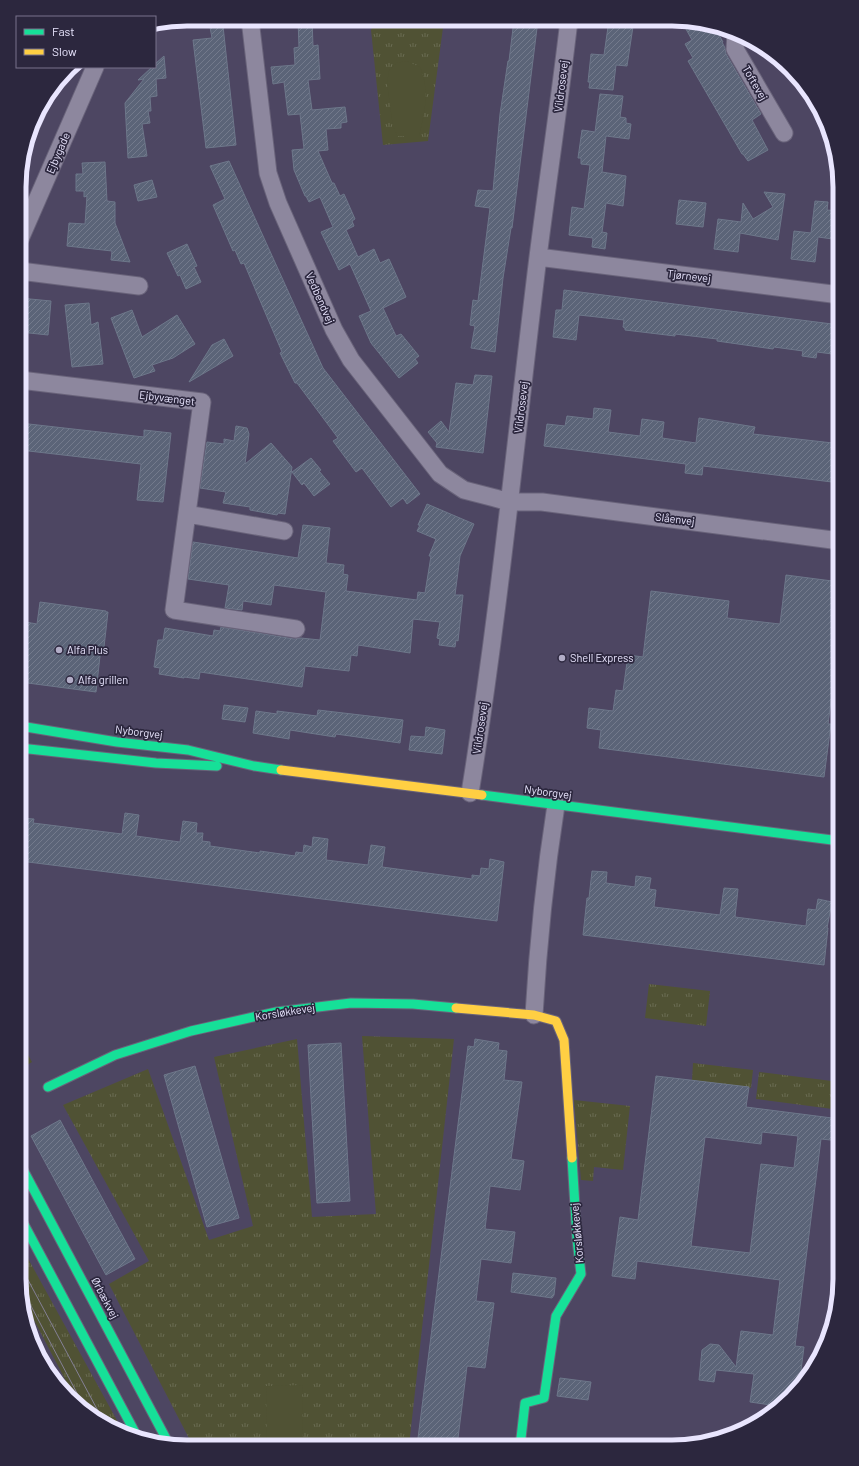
<svg xmlns="http://www.w3.org/2000/svg" width="859" height="1466" font-family="Barlow,sans-serif">
  <defs>
    <pattern id="grass-tufts" width="24" height="20" patternUnits="userSpaceOnUse"><rect width="24" height="20" fill="#505234"/><path d="M3 7l-1-3M5 7V3M7 7l1-3M15 17l-1-3M17 17v-4M19 17l1-3" fill="none" stroke="#696b52"/></pattern>
    <pattern id="building-hatch" width="6" height="6" patternUnits="userSpaceOnUse"><rect width="6" height="6" fill="#5b6478"/><path d="M-1 1l2-2M0 6l6-6M5 7l2-2" fill="none" stroke="#737a8c"/></pattern>
  </defs>
  <rect width="100%" height="100%" fill="#4d4662"/>
  <path fill="url(#grass-tufts)" d="M375 20H444L428 141 383 145 371 30Z
    M649 984 710 991 706 1026 645 1018Z
    M362 1036 454 1039 409 1446H193L109 1284 149 1261 63 1105 148 1069 209 1240 253 1226 214 1057 297 1039 312 1217 376 1214Z
    M693 1063 753 1070 751 1088 692 1080Z
    M759 1072 840 1082V1110L756 1099Z
    M574 1100 630 1106 623 1170 594 1167 593 1181 581 1180Z
    M19 1242 125 1435 85 1412 79 1406 24 1301 19 1279Z"/>
  <path fill="#505234" d="M406 61 420 67C430 90 425 112 419 136H398L393 127 387 83 389 71 396 63Z
    M19 1039 32 1062 19 1070Z
    M302 1385 303 1446H267L266 1386Z"/>
  <path fill="url(#building-hatch)" stroke="#6d778a" fill-rule="evenodd" d="M298 19H312L313 46 318 45 320 79 308 80 312 110 345 107 347 122 341 123V128L326 129 328 150 318 151 332 183H334L340 196 344 194 355 219 352 221 354 226 346 230 358 257 374 249 380 263 389 259 406 297 383 308 396 336 401 334 419 356 415 359 418 363 399 378 371 343 359 316 371 311 350 264 339 270 321 232 333 227 320 197 309 202 306 196H305L294 170 292 150 304 149 300 114 288 115 284 82 273 84 271 67 295 65 294 48 299 47Z
    M514 20H538L512 228H511L503 278 495 352 471 348 475 326 470 325 473 300 478 301 490 208 475 206 478 190 493 191 500 114 508 61H509Z
    M609 20H634L627 66 616 65 613 90 589 88 590 82H588L591 54 604 55Z
    M681 20H694L714 26 723 42H722L725 48 726 54 761 114 752 120 768 150 748 161 743 154H742L688 61 693 58 685 44 692 40Z
    M223 26 236 145 206 148 193 40 212 38 210 27Z
    M164 56 166 78 156 79 157 96 150 97 151 111H148L150 123 142 124 147 156 128 158 125 103 144 79 138 80 152 67H155V64Z
    M600 94 623 96 620 117 626 118V123L631 124 629 139 606 136 602 172 626 176 623 206 606 203 602 232 607 233 605 249 592 247 593 238 569 235 572 207 584 209 590 165 581 164V158H578L582 130 595 132Z
    M229 161 323 368 420 494 407 504 403 498 391 507 362 468 356 472 333 441 338 438 297 383H295L280 353 282 352 244 263 241 264 235 250 233 251 213 205 225 199 210 166Z
    M105 162 107 201 115 202V223L130 262 111 260 112 251 67 246 69 223 85 224 87 196 84 197V191H76V174H83L82 163Z
    M152 180 157 197 138 201 134 185Z
    M764 192 785 194 778 240 740 233 738 252 714 249 718 219 741 222 743 203 753 219 773 207Z
    M679 200 706 203 703 227 676 224Z
    M815 201 828 202 827 210 840 211V240L818 237 815 262 791 259 794 231 811 233Z
    M187 244 197 266 194 267 201 282 186 289 180 275 178 276 167 253Z
    M564 290 840 325V355L817 352 816 358 802 356 803 351 774 347 773 349 717 341V339L675 334V336L625 330V328L623 327 624 320 579 315 576 340 553 337 556 310H562Z
    M20 298 51 301 48 335 20 332Z
    M89 303 91 325 98 322 103 364 72 367 65 305Z
    M132 310 142 337 177 315 195 344 173 358 152 365 155 371 134 378 111 318Z
    M224 339 233 356 189 382 212 345Z
    M475 375 492 376 483 453 436 447 437 443 428 432 441 421 449 432 456 383 473 385Z
    M594 408 611 410 608 432 640 436 642 419 664 422 662 438 696 443 699 418 755 427 753 434 833 443 831 460 840 461V483L703 466 702 475 685 473 686 464 544 446 547 424 565 426 567 416 593 419Z
    M20 423 144 437V430L171 433 163 502 137 500 141 464 20 450Z
    M236 426 247 428 249 434 245 464 271 443 292 467 285 514 278 513 277 515 250 510V507L223 503 226 492 200 488 207 442 224 444V439L234 441Z
    M311 458 321 470 319 471 330 484 314 496 304 483 302 485 292 472Z
    M427 504 474 524 460 556 455 595H463L458 641 456 640 455 647 439 645 440 639 437 638 440 622 413 619 410 653 358 645 357 656 351 655 349 671 305 666 302 687 200 672 199 679 184 677V678L159 674 160 668 154 667 158 640H163L165 628 213 636 214 630 220 631 221 627 294 639 301 638 320 640 326 592 274 585 271 605 243 601 242 610 225 608 229 585 188 579 193 542 298 558 303 525 330 528 326 563 344 565 343 574 348 575 346 591 417 600 418 592 425 593 431 556H429L436 539 417 531 420 525H418Z
    M786 575 840 582V633L828 724H831L824 777 599 748 601 730 587 728 589 708 613 711 616 690 623 691 628 655 643 657 651 591 729 601 727 618 780 624Z
    M40 602 106 611V612H108L104 647H101L96 692 20 682V621L37 624Z
    M224 705 248 708 245 722 222 719Z
    M318 710 403 720 400 743 336 734 335 737 290 730 289 739 253 733 256 711 277 714V711L317 716Z
    M426 727 445 730 442 754 409 750 411 736 425 737Z
    M125 813 139 815 136 836 180 842 183 821 197 823 196 833H203L202 841 210 842V846L260 853V851L295 856 296 852 303 853 304 845 312 847 313 837 328 839 326 860 368 865 371 845 385 847 382 867 472 879V875L480 876 481 868 489 869 490 859 504 862 497 921 20 861V818L34 819 33 823 122 834Z
    M592 871 607 872 606 883 635 887 636 876 651 878 649 889 656 890 654 907 720 915 724 888 738 889 735 917 806 926 808 909 816 910 818 899 832 902 827 928H828L824 965 583 935 587 898H589Z
    M475 1039 499 1043 498 1050 507 1051 504 1080 522 1082 511 1159 524 1161 520 1190 490 1186 485 1229 515 1232 511 1263 481 1259 476 1301 494 1303 485 1368 467 1366 457 1446H417L468 1046 474 1047Z
    M341 1043 350 1201 317 1203 308 1045Z
    M195 1066 239 1218 207 1227 164 1075Z
    M656 1076 749 1087 746 1107 840 1119V1141L821 1139 795 1346 804 1347 801 1370 811 1372 805 1381 788 1398 780 1397 778 1406 750 1402 754 1374 716 1370 714 1382 699 1380 702 1350 710 1344 719 1345 736 1367 741 1331 773 1335 780 1280 637 1261 635 1279 612 1276 620 1217 638 1220ZM762 1132 798 1136 794 1168 761 1164 750 1253 691 1246 705 1137 761 1144Z
    M60 1120 135 1259 106 1275 31 1136Z
    M513 1273 556 1278 554 1295 552 1298 511 1292Z
    M560 1378 591 1382 588 1400 557 1396Z"/>
  <g fill="none" stroke-linecap="round" stroke-linejoin="round">
    <defs>
      <path id="street" d="M250 19 268 173 278 203 334 330 351 360 440 474 464 490 495 498 509 502H542L840 541
        M736 32 735 49 784 133
        M20 239 95 67
        M538 257 840 295
        M20 271 139 286
        M20 380 202 402 174 610 296 629
        M187 514 284 531
        M470 793C499 615 516 436 538 257 548 178 560 99 569 20
        M534 1015C538 945 545 875 556 805"/>
      <path id="fast" d="M27 144 48 98
        M20 726 117 742 188 750 254 766 281 770
        M20 748 156 763 217 766
        M482 795 840 841
        M48 1087 115 1055 191 1031 276 1012 351 1003 413 1004 456 1008
        M19 1162 170 1446
        M19 1215 138 1438
        M520 1447 525 1403 544 1398 556 1316 581 1274 577 1239 572 1158"/>
      <path id="slow" d="M281 770 482 795
        M456 1008 534 1015 556 1021 564 1040 572 1158"/>
    </defs>
    <use href="#street" stroke="#69637a" stroke-width="19"/>
    <use href="#fast" stroke="#69637a" stroke-width="11"/>
    <use href="#slow" stroke="#69637a" stroke-width="11"/>
    <use href="#street" stroke="#8d879e" stroke-width="17"/>
    <use href="#fast" stroke="#16e098" stroke-width="9"/>
    <use href="#slow" stroke="#ffcf43" stroke-width="9"/>
    <path stroke="#848095" stroke-width="1" d="M19 1263 105 1424
      M21 1287 88 1414"/>
  </g>
  <g fill="#b2adc7" stroke="#2c273e" stroke-width="1.5">
    <circle cx="59" cy="650" r="4"/>
    <circle cx="562" cy="658" r="4"/>
    <circle cx="70" cy="680" r="4"/>
  </g>
  <g text-anchor="middle" stroke-width="3.5" stroke-linejoin="round" paint-order="stroke">
    <g font-size="11" fill="#e9e5fe" stroke="#2c273e">
      <text transform="translate(755 83) rotate(60)" y="4">Toftevej</text>
      <text transform="translate(561 86) rotate(-83)" y="4">Vildrosevej</text>
      <text transform="translate(58 153) rotate(-67)" y="4">Ejbygade</text>
      <text transform="translate(689 276) rotate(7)" y="4">Tjørnevej</text>
      <text transform="translate(320 298) rotate(66)" y="4">Vedbendvej</text>
      <text transform="translate(167 398) rotate(7)" y="4">Ejbyvænget</text>
      <text transform="translate(521 407) rotate(-83)" y="4">Vildrosevej</text>
      <text transform="translate(675 519) rotate(7)" y="4">Slåenvej</text>
      <text transform="translate(480 728) rotate(-82)" y="4">Vildrosevej</text>
      <text transform="translate(139 732) rotate(7)" y="4">Nyborgvej</text>
      <text transform="translate(548 792) rotate(8)" y="4">Nyborgvej</text>
      <text transform="translate(285 1012) rotate(-9)" y="4">Korsløkkevej</text>
      <text transform="translate(577 1233) rotate(-95)" y="4">Korsløkkevej</text>
      <text transform="translate(105 1298) rotate(62)" y="4">Ørbækvej</text>
    </g>
    <g font-size="11" fill="#e9e5fe" stroke="#2c273e" text-anchor="start">
      <text x="67" y="654">Alfa Plus</text>
      <text x="570" y="662">Shell Express</text>
      <text x="78" y="684">Alfa grillen</text>
    </g>
  </g>
  <path d="M0 0H859V1466H0ZM187 26H672A161 161 0 0 1 833 187V1279A161 161 0 0 1 672 1440H187A161 161 0 0 1 26 1279V187A161 161 0 0 1 187 26Z" fill="#2c273e" fill-rule="evenodd"/>
  <path fill="none" stroke="#e9e5fe" stroke-width="5" d="M187 26H672A161 161 0 0 1 833 187V1279A161 161 0 0 1 672 1440H187A161 161 0 0 1 26 1279V187A161 161 0 0 1 187 26Z"/>
  <rect x="16" y="16" width="140" height="52" fill="#2c273e" stroke="#78738b"/>
  <rect x="24" y="29" width="20" height="6" fill="#16e098" stroke="#78738b"/>
  <text x="52" y="36" font-size="12" fill="#e9e5fe">Fast</text>
  <rect x="24" y="49" width="20" height="6" fill="#ffcf43" stroke="#78738b"/>
  <text x="52" y="56" font-size="12" fill="#e9e5fe">Slow</text>
</svg>
